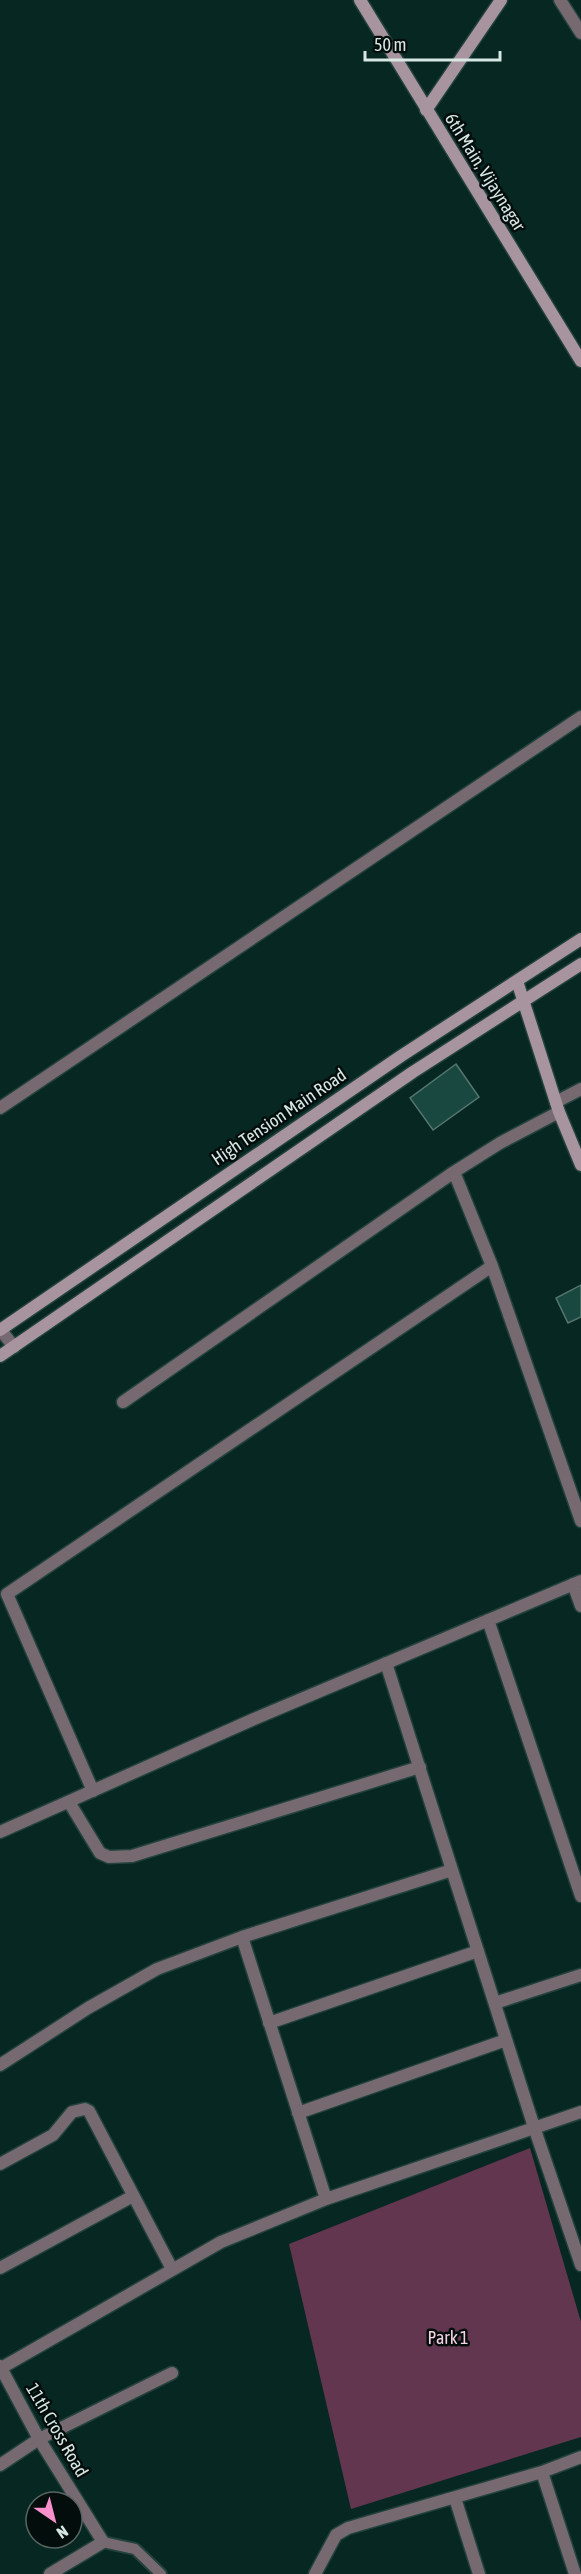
<svg xmlns="http://www.w3.org/2000/svg" width="581" height="2574" font-family="'Asap Condensed',sans-serif">
  <rect width="100%" height="100%" fill="#062722"/>
  <path fill="#62364f" d="M530 2148 581 2322V2437L351 2509 289 2244Z"/>
  <path fill="#194840" stroke="#55766f" stroke-width="1.5" d="M456 1064 479 1097 433 1130 410 1098Z
    M581 1285V1317L568 1323 556 1298Z"/>
  <g fill="none" stroke-linecap="round" stroke-linejoin="round">
    <defs>
      <path id="lane" d="M103 2542 135 2549 161 2574"/>
      <path id="street" d="M560 0 581 33
        M556 1102 581 1089
        M0 1108 581 717
        M454 1172 492 1266 581 1521
        M0 1329 14 1347
        M123 1402 454 1172 500 1143 559 1112
        M573 1584 581 1606
        M488 1620 581 1896
        M386 1663 534 2127 581 2265
        M93 1791 7 1594 492 1266
        M69 1802 100 1853 109 1857 132 1856 420 1767
        M0 1832 254 1719 581 1581
        M242 1937 326 2199
        M495 2003 581 1975
        M269 2023 478 1951
        M0 2065 88 2008 157 1969 242 1937 452 1870
        M298 2113 506 2040
        M0 2164 53 2135 72 2112 85 2109 89 2111 172 2269
        M0 2268 133 2196
        M0 2366 39 2439 103 2542 50 2574
        M1 2368 221 2242 326 2199 581 2112
        M0 2465 39 2439 172 2373
        M542 2472 575 2574
        M455 2498 479 2574
        M315 2574 336 2535 348 2528 542 2472 581 2457"/>
      <path id="secondary" d="M360 0 581 361
        M426 110 501 0
        M517 981 559 1112 581 1165
        M0 1330 401 1056 581 939
        M0 1356 413 1072 581 964"/>
    </defs>
    <use href="#lane" stroke="#23423d" stroke-width="14"/>
    <use href="#street" stroke="#23423d" stroke-width="15"/>
    <use href="#secondary" stroke="#23423d" stroke-width="15"/>
    <use href="#lane" stroke="#766a70" stroke-width="10"/>
    <use href="#street" stroke="#766a70" stroke-width="12"/>
    <use href="#secondary" stroke="#a8949e" stroke-width="12"/>
  </g>
  <g text-anchor="middle" stroke-width="5" stroke-linejoin="round" paint-order="stroke">
    <g font-size="18" fill="#d7e8e4" stroke="#030d0b">
      <text transform="translate(485 172) rotate(58)" y="6">6th Main, Vijaynagar</text>
      <text transform="translate(279 1117) rotate(-34)" y="6">High Tension Main Road</text>
      <text transform="translate(57 2430) rotate(60)" y="6">11th Cross Road</text>
    </g>
    <g font-size="18" fill="#f6d2e4" stroke="#030d0b">
      <text x="448" y="2344">Park 1</text>
    </g>
  </g>
  <g transform="translate(54 2520) rotate(145)"><circle r="28" fill="#030d0b" stroke="#586562" stroke-width="1.5"/>
  <path d="M0-4.5L10 22L0 15L-10 22Z" fill="#f890cb"/>
  <text y="-9" font-size="16" font-weight="bold" text-anchor="middle" fill="#d7e8e4">N</text>
  </g>
  <path d="M365 51v9h135v-9" fill="none" stroke="#d7e8e4" stroke-width="3"/>
  <text x="374" y="51" font-size="18" fill="#d7e8e4" stroke="#030d0b" stroke-width="4.5" paint-order="stroke">50 m</text>
</svg>
